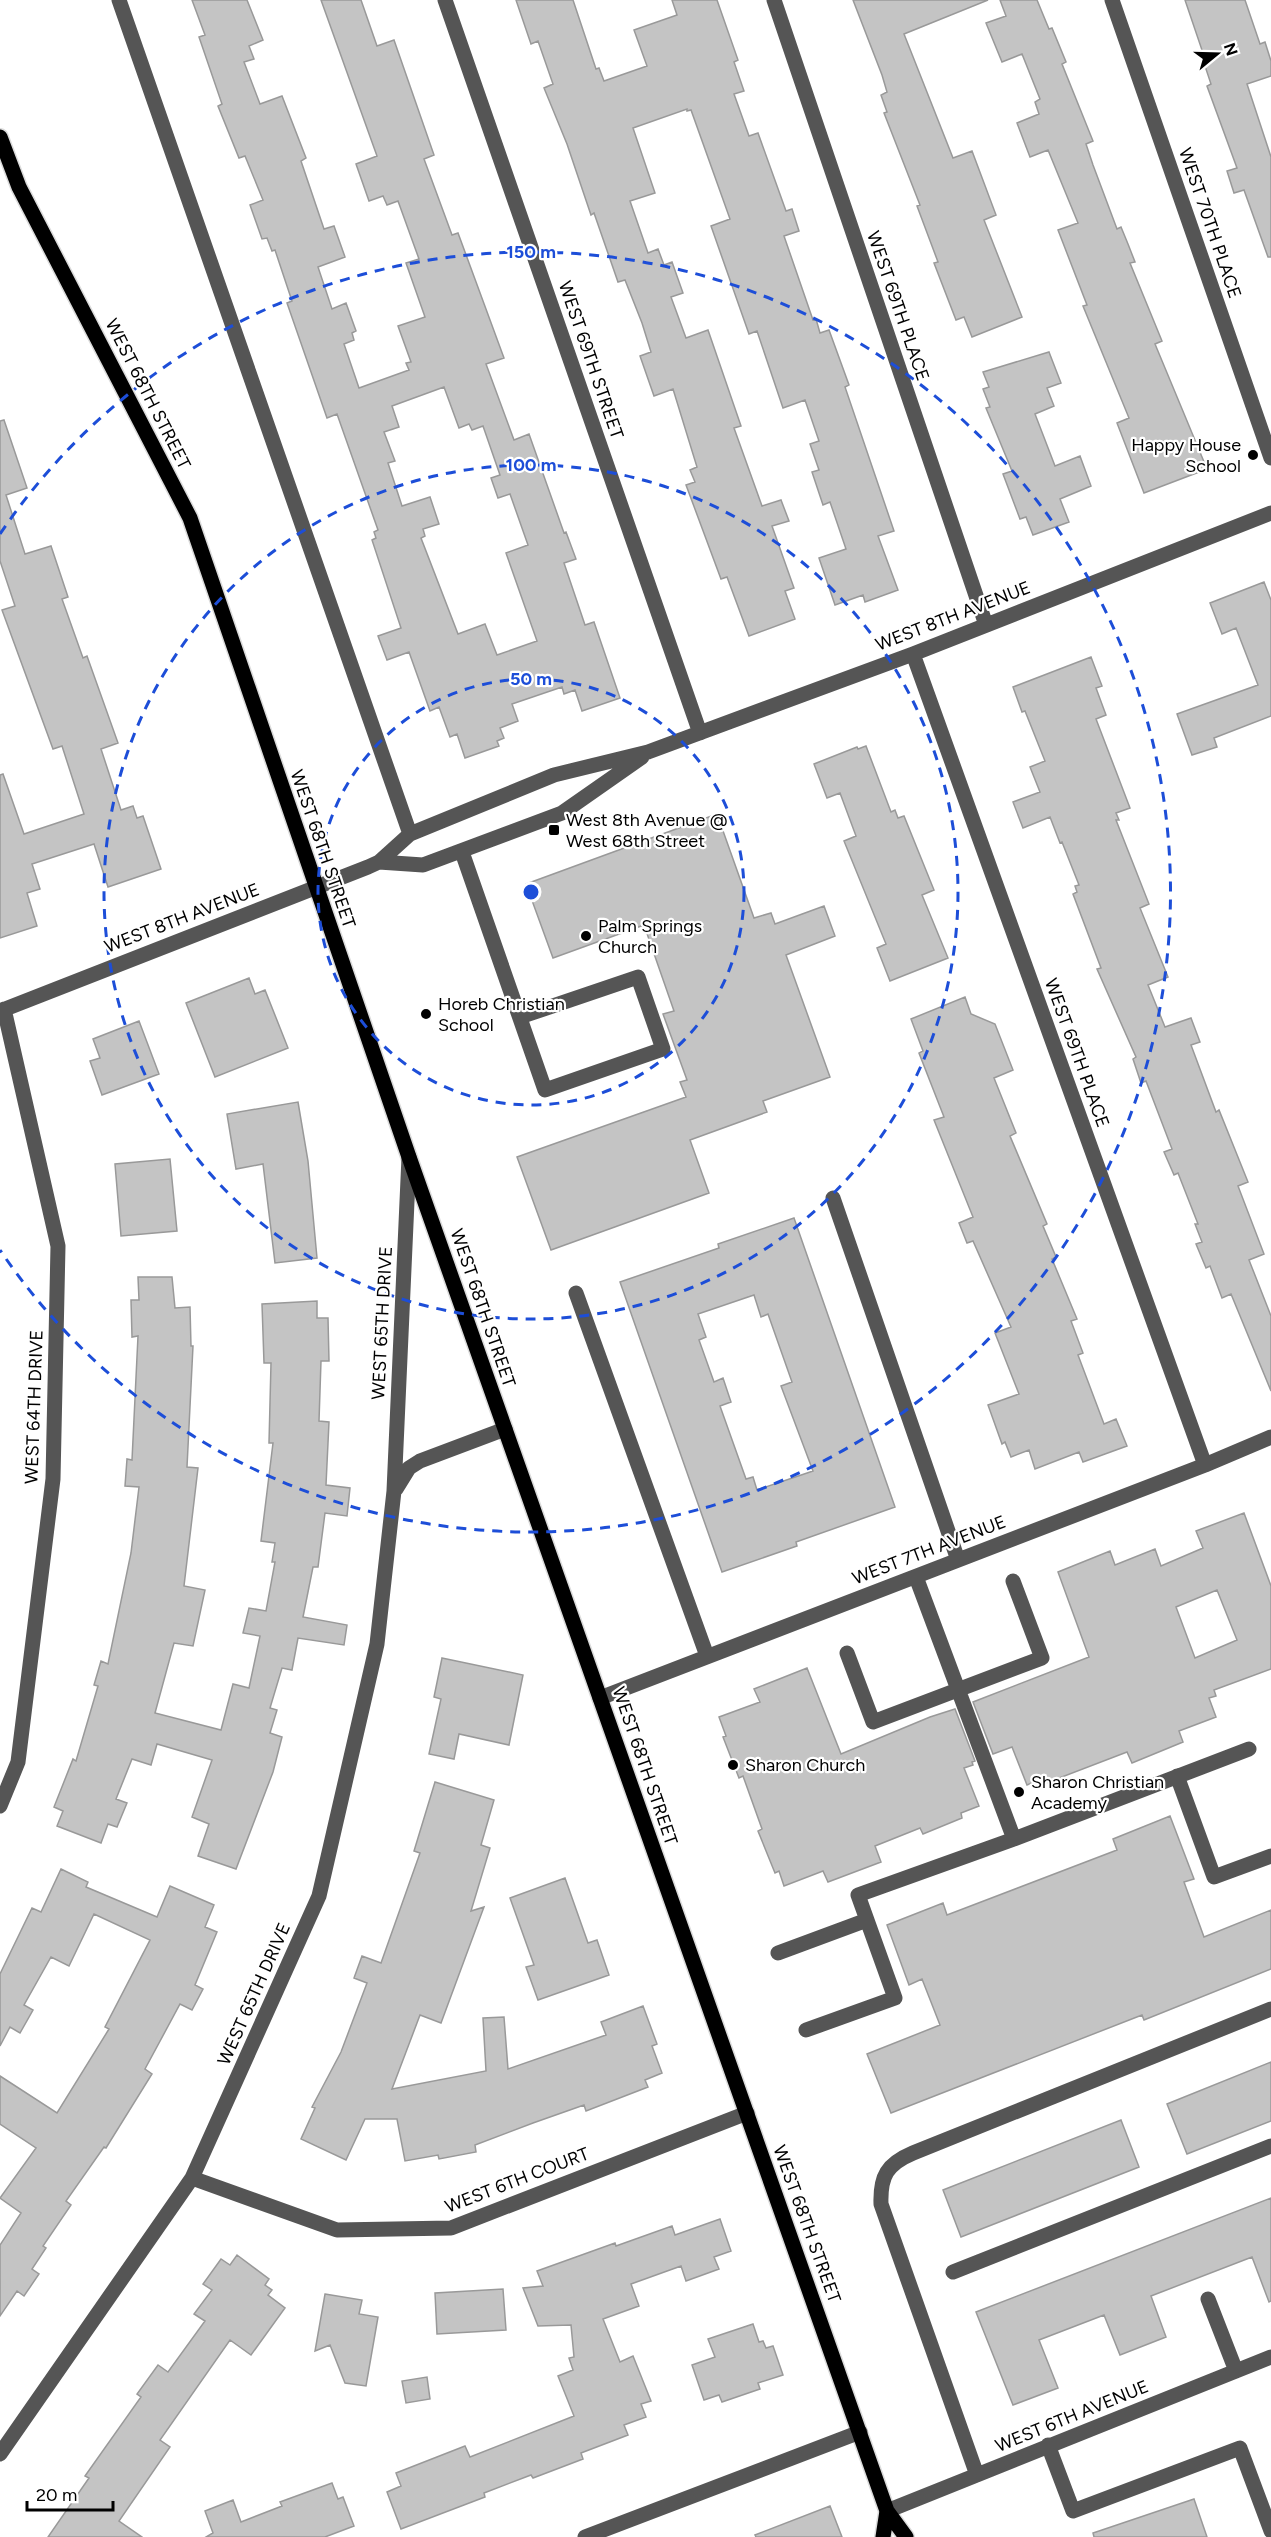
<svg xmlns="http://www.w3.org/2000/svg" width="1271" height="2537" font-family="Figtree,sans-serif">
  <rect width="100%" height="100%" fill="#fff"/>
  <path fill="#c4c4c4" stroke="#999" stroke-width="1.5" fill-rule="evenodd" d="M192 0H247L263 40 249 46 254 59 244 62 260 104 282 96 306 158 301 161 324 229 334 226 345 257 318 267 332 309 346 303 356 331 352 333 354 340 344 344 359 388 409 370 406 363 411 362 398 326 425 317 406 263 419 259 398 201 387 205 383 196 369 201 356 164 377 156 321 0H361L377 46 394 40 434 155 424 159 452 235 458 233 504 358 486 364 514 440 529 434 564 533 566 532 576 559 564 563 585 625 594 622 620 698 582 711 575 690 564 694 562 687 512 704 518 721 500 728 504 738 497 741 499 746 465 758 457 734 450 737 439 707 430 711 409 652 387 660 378 636 401 628 372 540 376 538 374 532 378 530 337 414 327 418 287 303 292 301 275 250 272 251 267 238 262 239 250 205 263 200 245 156 239 158 218 106 222 104 199 37 205 35ZM444 387 459 428 469 424 472 430 483 426 500 475 491 478 498 498 510 494 528 545 506 553 537 641 497 655 485 624 458 634 421 538 425 536 423 529 439 524 430 497 402 506 388 463 395 461 384 432 399 427 392 406Z
    M516 0H573L596 69 599 68 604 81 647 66 634 30 677 15 672 0H717L738 60 734 62 744 91 734 94 749 136 758 133 786 211 792 209 799 231 784 236 813 320 816 319 820 333 829 330 849 385 845 387 894 531 878 536 898 590 865 602 863 595 835 605 819 558 846 549 830 502 823 505 812 472 819 470 810 444 819 441 805 400 783 408 757 331 749 334 711 226 730 219 691 110 687 111V109L633 128 655 193 630 201 648 253 658 249 664 265 672 262 683 293 671 297 686 338 708 330 741 426 734 428 762 506 781 500 789 521 772 526 794 588 785 591 795 619 749 636 727 577 721 579 686 485 695 482 690 470 697 467 673 389 654 396 640 356 651 352 642 323 625 280 618 282 594 213 591 215 567 144 544 88 553 84 538 41 531 44Z
    M853 0H988L904 34 953 158 972 151 996 215 984 220 1022 317 972 337 964 317 956 320 934 263 938 262 917 206 920 205 884 113 887 112 881 95 887 92 882 75Z
    M1000 0H1037L1049 29 1052 28 1066 62 1062 64 1093 141 1086 144 1093 165 1117 229 1121 227 1128 244 1135 262 1130 263 1162 341 1155 344 1207 469 1144 493 1117 423 1129 418 1083 306 1087 305 1058 230 1078 223 1048 150 1030 157 1017 123 1039 114 1035 102 1040 99 1022 54 1002 62 986 23 1006 16Z
    M1185 0H1245L1260 44 1265 42 1271 61V76L1247 84 1271 157V257H1268L1244 190 1234 193 1227 171 1237 168 1207 86 1211 84 1201 54 1203 53Z
    M1049 352 1061 383 1047 388 1054 406 1035 414 1055 466 1080 456 1091 486 1060 499 1069 522 1033 535 1026 517 1020 519 1003 474 1012 471 986 408 990 407 983 389 989 387 983 372Z
    M4 420 27 488 6 495 25 554 51 546 68 597 62 599 83 658 87 656 118 743 101 749 121 810 133 806 137 818 143 816 161 869 108 887 94 844 32 864 40 889 27 893 37 926 0 938V775L3 774 24 834 84 814 62 746 53 749 2 610 15 606 0 561V421Z
    M1264 582 1271 600V716L1214 738 1217 747 1192 755 1177 714 1258 685 1236 628 1222 634 1210 603Z
    M1091 657 1102 686 1096 688 1106 715 1096 719 1130 808 1116 813 1119 820H1116L1149 904 1140 908 1168 977 1148 985 1165 1027 1191 1018 1200 1042 1191 1045 1216 1112 1219 1110 1248 1182 1238 1186 1264 1254 1249 1260 1271 1316V1391L1231 1294 1222 1298 1210 1266 1206 1268 1196 1244 1202 1242 1195 1224H1198L1178 1173 1174 1175 1164 1152 1172 1149 1146 1081 1141 1083 1133 1059 1136 1057 1097 969 1101 968 1073 894 1077 892 1075 886 1079 885 1062 842 1060 843 1050 817 1023 828 1013 802 1040 792 1030 767 1045 761 1025 711 1022 712 1013 687Z
    M866 746 891 812 895 810 898 818 904 816 934 890 922 895 948 958 890 981 877 948 886 944 844 841 856 836 840 793 827 798 814 764 857 747 858 749Z
    M717 814 754 918 771 913 775 924 824 906 835 936 786 955 830 1077 763 1101 767 1112 690 1140 709 1193 551 1250 517 1157 686 1097 680 1082 687 1080 663 1014 674 1011 644 925 553 958 526 884Z
    M249 978 255 994 265 990 288 1048 215 1077 186 1003Z
    M965 997 971 1014 995 1024 1013 1070 994 1078 1016 1133 1010 1136 1047 1224 1043 1226 1056 1257 1052 1259 1077 1319 1071 1321 1083 1353 1078 1355 1104 1424 1116 1419 1127 1446 1083 1462 1079 1452 1035 1469 1029 1450 1011 1457 1005 1442 1002 1444 988 1405 1019 1394 995 1333 1011 1327 973 1241 967 1243 959 1223 973 1217 934 1120 944 1117 919 1053 923 1051 911 1019Z
    M139 1021 159 1074 102 1095 90 1061 100 1058 93 1039Z
    M298 1102 308 1161 317 1258 275 1263 263 1164 236 1169 227 1114Z
    M170 1159 177 1231 121 1236 115 1164Z
    M794 1218 895 1507 796 1542 797 1546 722 1572 620 1282 719 1248 718 1244ZM754 1295 761 1317 768 1314 792 1382 781 1386 813 1471 757 1490 753 1477 746 1479 720 1406 731 1402 723 1378 714 1382 699 1340 706 1337 698 1314Z
    M138 1277H172L175 1308 190 1307 191 1346H193L187 1467 198 1468 184 1586 205 1590 193 1646 174 1643 155 1713 221 1730 233 1684 249 1688 260 1636 243 1633 249 1608 266 1611 275 1562H272L275 1543 261 1541 273 1443H269L271 1363H264L262 1304 317 1301V1318H328L329 1361H321L319 1421 329 1422 326 1485 350 1488 347 1516 325 1513 318 1567H313L303 1617 347 1625 344 1645 298 1638 292 1670 282 1668 270 1708 277 1710 270 1733 282 1737 273 1772 236 1869 198 1856 209 1824 192 1817 212 1760 157 1744 151 1765 132 1759 116 1799 127 1803 117 1827 108 1824 101 1843 57 1826 63 1811 54 1807 73 1759 76 1761 98 1686 94 1685 101 1661 108 1664 131 1553 139 1487 125 1486 127 1459 132 1460 138 1336 132 1337 131 1300H139Z
    M1244 1513 1271 1586V1669L1214 1690 1216 1696 1209 1698 1216 1717 1179 1731 1183 1742 1132 1763 1127 1752 1041 1785 1039 1780 1027 1785 1012 1747 993 1754 973 1702 1089 1657 1058 1572 1110 1551 1115 1565 1155 1549 1161 1566 1203 1548 1196 1531ZM1217 1590 1237 1640 1195 1658 1176 1607Z
    M442 1658 523 1675 509 1745 459 1734 454 1759 429 1754 441 1699 434 1697Z
    M807 1668 841 1754 930 1717 955 1709 975 1761 972 1762 973 1765 964 1768 979 1806 961 1813 962 1818 923 1834 920 1828 875 1846 881 1862 828 1882 823 1871 784 1886 779 1871 775 1873 758 1831 762 1829 743 1776 739 1778 723 1737 726 1736 719 1717 760 1702 754 1689Z
    M435 1782 494 1800 481 1845 490 1848 471 1911 484 1907 441 2023 420 2015 392 2089 486 2071 483 2018 504 2017 508 2069 606 2035 601 2022 643 2006 657 2044 652 2046 662 2073 645 2080 648 2087 586 2111 584 2105 533 2123 475 2145 476 2152 439 2159 438 2155 405 2161 397 2119H365L346 2160 301 2139 315 2108 312 2107 341 2052 367 1983 354 1978 362 1956 381 1963 420 1853 414 1851Z
    M1170 1816 1194 1879 1184 1882 1204 1937 1271 1910V1969L1144 2020 1142 2015 891 2113 867 2054 940 2025 922 1979 909 1985 887 1925 943 1903 947 1915 1117 1850 1113 1839Z
    M61 1869 88 1882 86 1887 157 1917 170 1886 214 1905 205 1927 217 1932 195 1985 203 1989 192 2010 180 2004 145 2069 152 2074 106 2148 104 2147 66 2201 71 2205 43 2246 46 2248 32 2269 39 2274 24 2296 17 2291 0 2316V2245L21 2213 0 2198 36 2148 0 2124V2076L57 2113 109 2029 105 2027 150 1940 94 1914 69 1966 51 1957 24 2005 33 2010 20 2033 10 2027 0 2046V1974L32 1908 41 1912Z
    M565 1878 588 1943 597 1940 609 1975 538 2000 526 1967 534 1965 510 1898Z
    M1271 2062V2121L1187 2154 1167 2104Z
    M1121 2120 1139 2167 961 2237 943 2190Z
    M1271 2198V2301L1269 2302 1252 2257 1151 2296 1166 2337 1120 2355 1104 2315 1039 2340 1058 2388 1013 2405 976 2312Z
    M720 2219 731 2251 714 2257 719 2269 686 2281 681 2266 631 2284 639 2306 603 2319 620 2362 633 2356 651 2401 641 2404 646 2417 624 2425 628 2435 581 2453 583 2459 533 2478 531 2475 484 2493 485 2497 401 2529 387 2492 401 2486 396 2473 465 2446 470 2457 574 2416 558 2376 573 2370 569 2358 574 2357 571 2325 538 2326 523 2288 543 2286 537 2271 615 2243 616 2246 672 2226 675 2235Z
    M237 2255 269 2279 265 2285 272 2290 268 2295 285 2308 251 2355 230 2340 160 2440 170 2447 119 2521 142 2537H48L89 2478 85 2476 141 2397 137 2394 158 2365 168 2372 205 2321 194 2314 212 2290 203 2284 221 2259 230 2265Z
    M503 2289 506 2330 437 2334 435 2293Z
    M325 2294 362 2300 359 2314 378 2317 366 2386 345 2383 330 2345 315 2351Z
    M753 2324 759 2342 763 2341 766 2348 773 2346 783 2375 758 2383 760 2389 722 2402 719 2395 704 2400 692 2365 715 2357 708 2339Z
    M427 2377 430 2399 406 2403 402 2381Z
    M332 2483 338 2499 343 2497 354 2526 325 2537H206L213 2533 205 2511 233 2500 241 2522 282 2506 280 2502Z
    M1194 2499 1207 2537H1094L1093 2533Z
    M830 2506 842 2537H756L755 2535Z"/>
  <g fill="none" stroke-linecap="round" stroke-linejoin="round">
    <defs>
      <path id="major" d="M0 137 19 187 190 518 409 1157 887 2511 906 2537
        M883 2537 887 2511"/>
    </defs>
    <use href="#major" stroke="#dbdbdb" stroke-width="18"/>
    <path stroke="#555" stroke-width="15" d="M119 0 410 834
      M445 0 700 733
      M774 0 986 625
      M1112 0 1271 458
      M913 654 1205 1465
      M462 852 545 1090 663 1049 638 977 520 1017
      M379 862 423 865 562 813 642 757
      M0 1011 368 867 379 862 410 834 554 775 648 752 913 654 1271 513
      M833 1198 958 1560
      M576 1293 707 1656
      M396 1489 409 1468 420 1461 505 1429
      M916 1577 1014 1839 1249 1749
      M847 1653 873 1722 1042 1658 1013 1581
      M600 1698 1205 1465 1271 1437
      M1177 1776 1214 1877 1271 1856
      M0 1806 18 1762 53 1479 58 1246 4 1009
      M778 1953 867 1920
      M806 2030 895 1998 858 1895 1014 1839
      M192 2178 337 2230 451 2228 747 2113
      M953 2272 1271 2146
      M1208 2299 1236 2371
      M1048 2445 1073 2511 1240 2448 1271 2531
      M0 2454 192 2178 319 1896 377 1644 394 1491 409 1157
      M977 2475 881 2204C880 2176 887 2164 913 2153L1271 2009
      M887 2511 1271 2357
      M585 2537 860 2432"/>
    <use href="#major" stroke="#000" stroke-width="15"/>
  </g>
  <g fill="none" stroke="#1d4ed8" stroke-width="3" stroke-dasharray="10 8">
    <circle cx="531" cy="892" r="213"/>
    <circle cx="531" cy="892" r="427"/>
    <path d="M0 534A640 640 0 1 1 0 1250"/>
  </g>
  <g fill="#000" stroke="#fff" stroke-width="2">
    <circle cx="1253" cy="455" r="6"/>
    <rect x="548" y="824" width="12" height="12" rx="3"/>
    <circle cx="586" cy="936" r="6"/>
    <circle cx="426" cy="1014" r="6"/>
    <circle cx="733" cy="1765" r="6"/>
    <circle cx="1019" cy="1792" r="6"/>
  </g>
  <g text-anchor="middle" stroke-width="4.5" stroke-linejoin="round" paint-order="stroke">
    <g font-size="18" fill="#000" stroke="#fff">
      <text transform="translate(1210 223) rotate(71)" y="6">WEST 70TH PLACE</text>
      <text transform="translate(898 306) rotate(71)" y="6">WEST 69TH PLACE</text>
      <text transform="translate(591 360) rotate(71)" y="6">WEST 69TH STREET</text>
      <text transform="translate(148 394) rotate(63)" y="6">WEST 68TH STREET</text>
      <text transform="translate(953 616) rotate(-21)" y="6">WEST 8TH AVENUE</text>
      <text transform="translate(323 849) rotate(71)" y="6">WEST 68TH STREET</text>
      <text transform="translate(182 918) rotate(-21)" y="6">WEST 8TH AVENUE</text>
      <text transform="translate(1077 1053) rotate(70)" y="6">WEST 69TH PLACE</text>
      <text transform="translate(483 1308) rotate(71)" y="6">WEST 68TH STREET</text>
      <text transform="translate(382 1323) rotate(-87)" y="6">WEST 65TH DRIVE</text>
      <text transform="translate(34 1407) rotate(-88)" y="6">WEST 64TH DRIVE</text>
      <text transform="translate(929 1550) rotate(-21)" y="6">WEST 7TH AVENUE</text>
      <text transform="translate(645 1766) rotate(71)" y="6">WEST 68TH STREET</text>
      <text transform="translate(254 1994) rotate(-66)" y="6">WEST 65TH DRIVE</text>
      <text transform="translate(517 2180) rotate(-21)" y="6">WEST 6TH COURT</text>
      <text transform="translate(807 2224) rotate(70)" y="6">WEST 68TH STREET</text>
      <text transform="translate(1072 2416) rotate(-22)" y="6">WEST 6TH AVENUE</text>
    </g>
    <g font-size="18" fill="#000" stroke="#fff" text-anchor="start">
      <text x="1241" y="451" text-anchor="end">Happy House<tspan x="1241" dy="21">School</tspan></text>
      <text x="566" y="826">West 8th Avenue @<tspan x="566" dy="21">West 68th Street</tspan></text>
      <text x="598" y="932">Palm Springs<tspan x="598" dy="21">Church</tspan></text>
      <text x="438" y="1010">Horeb Christian<tspan x="438" dy="21">School</tspan></text>
      <text x="745" y="1771">Sharon Church</text>
      <text x="1031" y="1788">Sharon Christian<tspan x="1031" dy="21">Academy</tspan></text>
    </g>
  </g>
  <circle cx="531" cy="892" r="9" fill="#1d4ed8" stroke="#fff" stroke-width="3"/>
  <g font-size="18" text-anchor="middle" font-weight="bold" fill="#1d4ed8" stroke="#fff" stroke-width="4.5" stroke-linejoin="round" paint-order="stroke">
    <text x="531" y="258">150 m</text>
    <text x="531" y="471">100 m</text>
    <text x="531" y="685">50 m</text>
  </g>
  <g transform="translate(1217 54) rotate(71)" stroke="#ffffff" stroke-width="4.5" paint-order="stroke">
  <path d="M0-4.5L10 22L0 15L-10 22Z" fill="#000000"/>
  <text y="-9" font-size="16" font-weight="bold" text-anchor="middle" fill="#000000">N</text>
  </g>
  <path d="M27 2501v9h86v-9" fill="none" stroke="#000000" stroke-width="3"/>
  <text x="36" y="2501" font-size="18" fill="#000000" stroke="#ffffff" stroke-width="4.5" paint-order="stroke">20 m</text>
</svg>
